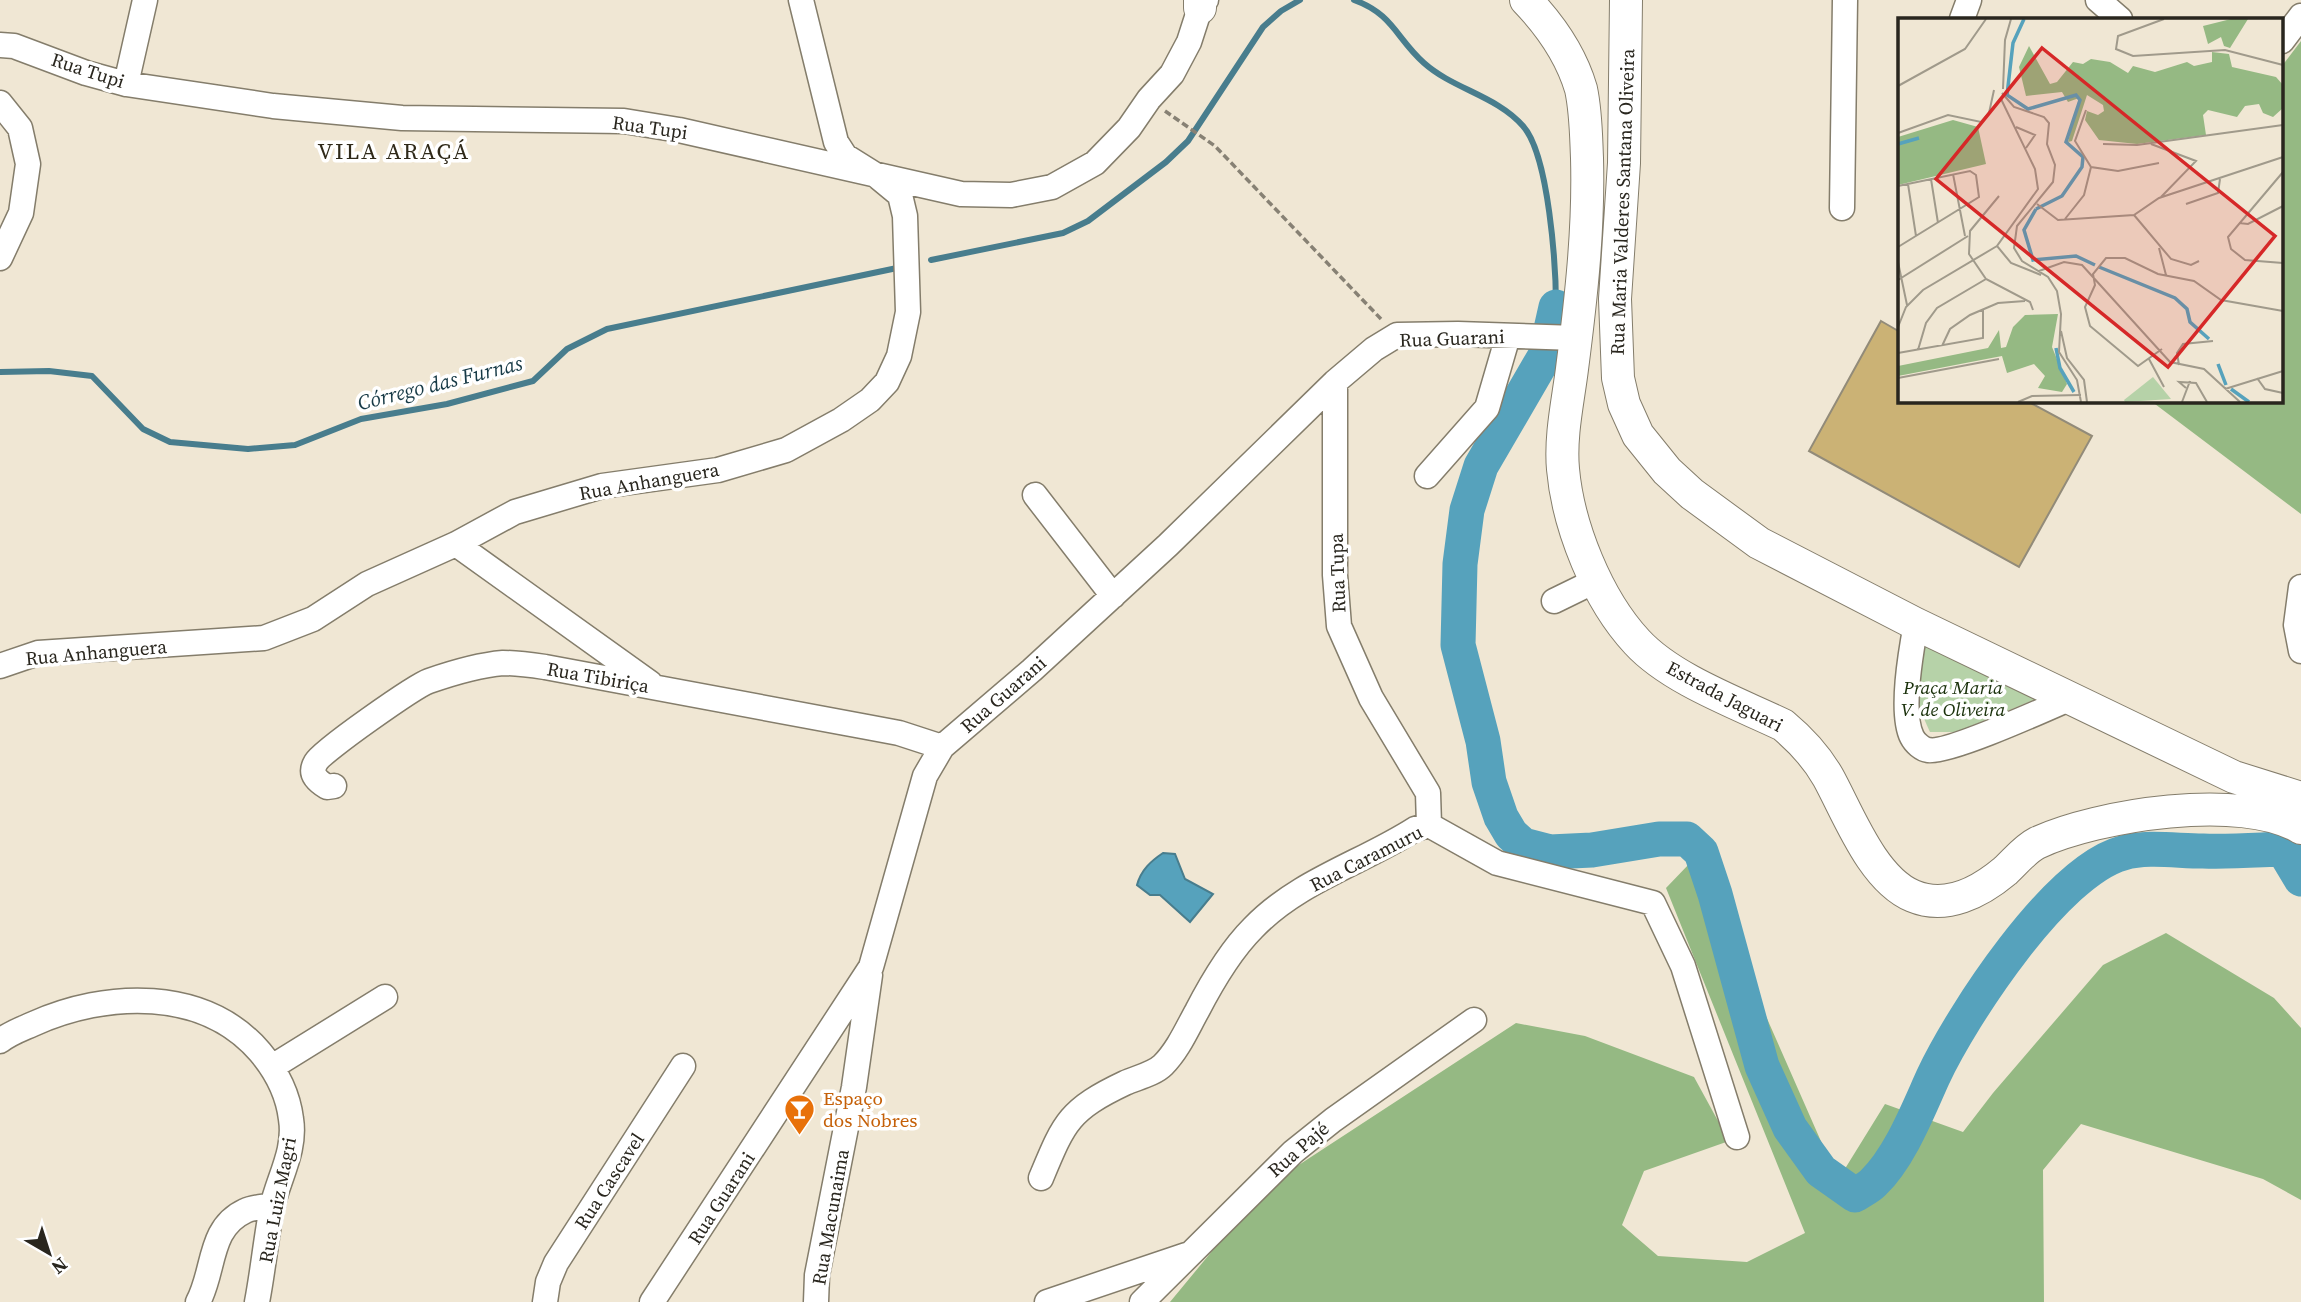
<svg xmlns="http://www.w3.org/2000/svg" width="2301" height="1302" font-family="'Source Serif 4',serif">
  <rect width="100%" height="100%" fill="#f0e7d4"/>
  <path fill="#b6d2a8" d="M1925 646 2036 699 1957 732H1930C1913 696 1915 684 1925 646Z"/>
  <path fill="#95b983" d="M2301 41V514L2151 401H2282V66Z
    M1690 863 1707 882 1838 1180 1885 1104 1963 1132 1993 1093 2103 965 2166 933 2274 998 2301 1028V1200L2263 1179 2081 1124 2043 1170 2044 1302H1170L1265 1187 1516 1023 1585 1036 1694 1077 1729 1141 1644 1171 1622 1225 1658 1256 1747 1262 1805 1233 1666 888Z"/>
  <path fill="#56a2bc" stroke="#487d8d" stroke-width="2" d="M1163 853 1175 854 1185 879 1213 894 1190 922 1160 895H1150L1137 885C1141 870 1151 861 1163 853Z"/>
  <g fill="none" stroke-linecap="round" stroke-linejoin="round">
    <path stroke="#487d8d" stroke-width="6" d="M1354 0C1393 14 1396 38 1424 63 1453 89 1497 96 1523 126 1549 155 1556 267 1556 307
      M931 260 1063 233 1088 221 1166 162 1188 141 1263 27 1281 11 1300 0
      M0 372 49 371 92 376 143 429 170 442 248 449 295 445 361 419 447 404 533 381 567 349 607 329 897 268"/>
    <path stroke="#56a2bc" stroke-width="35" d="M1556 307 1545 356 1481 466 1467 510 1460 564 1458 645 1483 741 1489 782 1501 817 1511 834 1523 845 1550 852 1592 850 1659 839H1687L1701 852 1715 894 1762 1066 1790 1128 1821 1171 1855 1195C1861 1191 1868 1188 1873 1183 1900 1157 1918 1110 1933 1077 1962 1015 2056 871 2123 853 2147 846 2177 851 2203 851 2229 852 2256 850 2283 849L2301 879"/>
  </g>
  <path fill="#cbb275" stroke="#928b79" stroke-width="2" d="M1881 321 1900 332V401H2027L2092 436 2019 567 1809 451Z"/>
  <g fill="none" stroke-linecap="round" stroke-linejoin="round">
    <defs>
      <path id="minor" d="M2098 0 2120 19
        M1962 19 1969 0
        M2282 41 2301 16
        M0 45 14 46 86 73 126 84 273 106 402 118 624 121 679 130 961 194 1011 195 1052 187 1095 163 1129 128 1149 99 1172 74 1189 42 1200 8 1206 0
        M126 84 145 0
        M0 103 20 128 28 164 21 213 0 258
        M1842 208 1845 0
        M1335 382V575L1339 626 1371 698 1428 793 1429 825
        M1427 476 1487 408 1508 336
        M1035 495 1113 596
        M456 544 650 683
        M2301 587 2296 625 2301 651
        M1554 601 1597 580
        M1916 624C1911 651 1900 713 1912 737 1915 743 1922 749 1928 750 1947 754 2048 708 2071 698
        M0 666 38 653 264 638 313 619 367 584 456 544 515 512 602 486 718 470 786 450 841 420 870 400 887 382 899 356 908 312 905 216 900 195 877 176 845 156 836 142 801 0
        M334 786 327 787C317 781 309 774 316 762 322 751 415 686 429 681 452 673 479 665 503 663 517 663 531 665 545 667L867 727 899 733 942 747
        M0 1041C10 1033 22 1029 33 1024 106 991 204 987 260 1052 276 1071 288 1094 291 1119 296 1150 279 1177 272 1207 266 1238 263 1271 257 1302
        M272 1067 385 997
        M1041 1178C1064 1123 1068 1110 1125 1083 1136 1078 1154 1074 1163 1065 1178 1050 1187 1029 1197 1011 1212 982 1230 951 1253 928 1298 881 1362 863 1415 829L1429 825 1497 863 1653 903 1683 966 1737 1137
        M198 1302C215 1271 208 1228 245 1211 253 1207 264 1207 273 1205
        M545 1302 548 1282 556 1263 683 1066
        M652 1302 871 967 925 776 942 747 1032 670 1168 545 1335 382 1374 349 1397 335 1458 334 1576 338
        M816 1302 817 1275 854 1087 870 975
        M1047 1302 1186 1255
        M1142 1302 1293 1152 1333 1120 1474 1020"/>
      <path id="major" d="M1526 0C1550 25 1571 55 1581 89 1586 112 1586 135 1587 158 1589 229 1581 299 1572 369 1568 401 1560 436 1563 469 1568 526 1597 599 1637 642 1671 679 1737 703 1783 725 1801 740 1816 756 1828 777 1848 813 1872 879 1913 896 1946 910 1980 892 2005 871 2015 862 2025 849 2037 843 2097 815 2242 792 2301 828
        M1626 0 1624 163 1615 299 1618 378 1624 404 1638 435 1667 471 1692 494 1759 543 1916 624 2234 777 2301 798
        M1200 8V0"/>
    </defs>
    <use href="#minor" stroke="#847d6b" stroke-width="27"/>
    <use href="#major" stroke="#847d6b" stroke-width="34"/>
    <path stroke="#878174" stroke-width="3.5" stroke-dasharray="7 3.5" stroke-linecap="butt" d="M1165 111 1215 146 1381 319"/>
    <use href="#minor" stroke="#fff" stroke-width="24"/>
    <use href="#major" stroke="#fff" stroke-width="32"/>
  </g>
  <defs>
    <symbol id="bar-pin" viewBox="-11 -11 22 30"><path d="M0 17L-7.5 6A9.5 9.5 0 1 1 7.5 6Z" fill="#e8710a" stroke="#fff"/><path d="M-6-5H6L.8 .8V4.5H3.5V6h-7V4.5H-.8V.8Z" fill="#fff"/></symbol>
  </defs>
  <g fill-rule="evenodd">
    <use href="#bar-pin" x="782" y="1092" width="35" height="47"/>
  </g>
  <g text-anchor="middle" stroke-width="7" stroke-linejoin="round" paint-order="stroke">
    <g font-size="19" fill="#29261e" stroke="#fff">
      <text transform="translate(88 70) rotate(18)" y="7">Rua Tupi</text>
      <text transform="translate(650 127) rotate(8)" y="7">Rua Tupi</text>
      <text transform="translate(1622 202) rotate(-88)" y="7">Rua Maria Valderes Santana Oliveira</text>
      <text transform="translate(1452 338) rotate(-2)" y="7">Rua Guarani</text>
      <text transform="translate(649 481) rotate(-10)" y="7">Rua Anhanguera</text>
      <text transform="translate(1337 573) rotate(-92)" y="7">Rua Tupa</text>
      <text transform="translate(96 652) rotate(-5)" y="7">Rua Anhanguera</text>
      <text transform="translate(598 677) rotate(10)" y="7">Rua Tibiriça</text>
      <text transform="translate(1003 694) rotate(-41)" y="7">Rua Guarani</text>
      <text transform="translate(1725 696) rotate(28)" y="7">Estrada Jaguari</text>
      <text transform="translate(1366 858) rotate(-27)" y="7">Rua Caramuru</text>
      <text transform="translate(1298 1149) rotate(-41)" y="7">Rua Pajé</text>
      <text transform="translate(609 1181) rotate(-57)" y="7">Rua Cascavel</text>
      <text transform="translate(721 1198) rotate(-57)" y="7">Rua Guarani</text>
      <text transform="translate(277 1200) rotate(-79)" y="7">Rua Luiz Magri</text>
      <text transform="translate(830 1217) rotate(-80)" y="7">Rua Macunaima</text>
    </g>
    <g font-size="19" font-style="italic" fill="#19300a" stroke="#fff">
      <text x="1953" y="694">Praça Maria<tspan x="1953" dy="22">V. de Oliveira</tspan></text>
    </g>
    <g font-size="19" fill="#c56008" stroke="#fff" text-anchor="start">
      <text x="823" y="1105">Espaço<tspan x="823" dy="22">dos Nobres</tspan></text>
    </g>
    <g font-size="21" font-style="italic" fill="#173a46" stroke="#fff">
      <text transform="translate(440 383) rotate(-14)" y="7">Córrego das Furnas</text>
    </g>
    <g font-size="23" letter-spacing="2" fill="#2f2919" stroke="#fff">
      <text x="394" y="159">VILA ARAÇÁ</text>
    </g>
  </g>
  <g transform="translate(1898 18)">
    <rect width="385" height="385" fill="#f0e7d4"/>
    <path d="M255 359 273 381 227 384 226 382Z" fill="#b6d2a8"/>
    <path d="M333 1H350L332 30 326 28 323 19 310 26 305 8ZM131 28 152 66 159 64 175 44 185 46 193 41 212 44 230 55 235 48 257 54 289 44 296 48 314 44V34L331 36 334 49 378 59 385 67V90L375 99 365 95 361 86 347 88 339 99 310 92 305 97 308 117 239 126 201 122 187 102 189 93 200 97 206 93 205 87 189 77 174 123 170 124 181 80 170 84 164 74 128 78 121 49ZM55 102 80 109 88 146 0 167V119ZM160 296 154 329 169 366 164 374 140 370 147 358 136 346 109 355 104 338 0 358V348L90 330 101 312 103 330 108 329 115 309 127 297Z" fill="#95b983"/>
    <path fill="none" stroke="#56a2bc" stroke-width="3.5" d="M126 1 115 25 109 77 130 91 178 77 182 82 168 124 185 139 184 149 164 178 138 191M0 126 21 120M138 191 126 212 135 242 178 238 197 247M201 249 277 280 289 291 292 304 311 321M158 330 162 350 176 374M320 346 328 367M333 371 351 384"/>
    <path fill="none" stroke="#a09a8b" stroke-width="2" d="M266 1 220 18 218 31 235 38 327 32 385 47M0 68 67 31 88 1M105 71 107 22 113 1M104 75 116 89 146 99 151 105 149 126 157 147 155 164 119 208 116 230 124 243 150 259 159 273 163 296 161 334 179 362 183 384M103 81 137 151 140 171 99 228 113 245 143 257M188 92 177 123 193 149 220 153 261 145M118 109 137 117 128 130M0 115 50 97 83 104 91 95 96 72M205 126 239 127 385 107M253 126 298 143 263 179M385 154 330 219 333 231 347 242 385 245M55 156 67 218M33 161 40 205M10 166 18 218M0 168 72 153 78 157 81 179 0 229M101 178 72 213 71 236 88 261 132 284 135 292M139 186 160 202 236 197 261 180 385 139M288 186 320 175 322 161M236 197 273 241 293 247 301 243M167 201 186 177 193 149M341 205 350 206 385 188M261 230 268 257M0 244 9 287M141 253 166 244 184 247 272 344 306 351 342 384M0 262 70 218M0 309 8 289 25 272 99 228M163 313 169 340 186 362 189 384M44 328 52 311 72 297 100 285 127 283M264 331 240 348 192 308 187 289 197 267 195 256 208 240H227L260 256 296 263 323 282 385 293M20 332 28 305 39 290 88 261M0 335 85 320V291M251 341 266 369M281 347 279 335 285 326 315 323M0 360 101 341M359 360 367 371 385 375M288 370 281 364 298 365 309 384M327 371 385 353M120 384 134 378 183 377M284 384 292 363"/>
    <path fill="#d62828" fill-opacity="0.15" stroke="#d62828" stroke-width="3.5" d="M144 30 377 218 270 349 38 161Z"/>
    <rect width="385" height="385" fill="none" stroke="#29261e" stroke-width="3.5"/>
  </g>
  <g transform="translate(49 1253) rotate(141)" stroke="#ffffff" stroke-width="5" paint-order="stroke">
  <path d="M0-5L12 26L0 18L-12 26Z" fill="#29261e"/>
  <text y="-10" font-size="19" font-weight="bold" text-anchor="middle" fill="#29261e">N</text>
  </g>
</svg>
